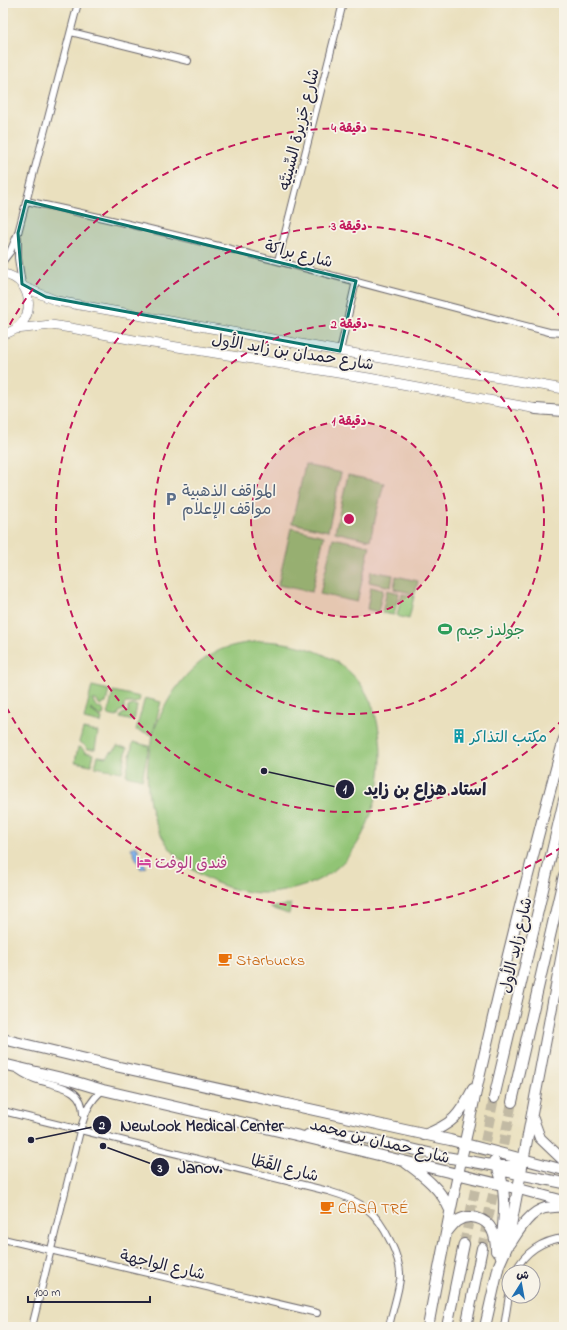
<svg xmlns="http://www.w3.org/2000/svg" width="567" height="1330" font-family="'Indie Flower','Playpen Sans Arabic',sans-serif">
  <rect width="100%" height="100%" fill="#f7f3e8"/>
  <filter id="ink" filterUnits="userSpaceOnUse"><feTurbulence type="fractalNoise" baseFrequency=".025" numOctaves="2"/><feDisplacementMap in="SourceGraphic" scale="8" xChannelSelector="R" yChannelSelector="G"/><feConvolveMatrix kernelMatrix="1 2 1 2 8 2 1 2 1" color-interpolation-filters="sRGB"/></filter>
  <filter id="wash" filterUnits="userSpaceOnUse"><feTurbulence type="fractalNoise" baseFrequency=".012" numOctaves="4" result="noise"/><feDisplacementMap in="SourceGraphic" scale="16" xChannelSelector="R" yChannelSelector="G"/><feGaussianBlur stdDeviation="0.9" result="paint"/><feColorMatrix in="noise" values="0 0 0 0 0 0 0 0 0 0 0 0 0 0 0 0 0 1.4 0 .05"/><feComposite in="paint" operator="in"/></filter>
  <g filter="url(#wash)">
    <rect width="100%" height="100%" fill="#eae0be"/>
    <path fill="#91c474" stroke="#5a7358" d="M305 465 341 473 328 531 292 523Z
      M348 475 384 483 370 540 335 532Z
      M291 528 324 536 312 592 278 585Z
      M333 538 370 546 357 602 320 594Z
      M371 571 393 575 391 587 369 582Z
      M396 576 418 581 415 594 394 589Z
      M371 587 383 590 378 612 367 609Z
      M387 590 399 593 394 615 382 613Z
      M402 594 414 596 409 619 397 616Z
      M262 641C297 642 336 653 359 682 397 731 383 827 338 867 320 883 293 891 269 893 237 894 206 882 182 861 147 831 141 777 153 735L136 730 145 698 161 702 153 733C165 701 184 670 214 653 228 645 246 643 262 641Z
      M92 686 109 690 106 703 100 705 96 700H92L96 706 102 709 104 712 103 715 100 716 91 709 90 710 95 713 99 717 102 718 101 723 84 719Z
      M113 691 140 697 139 701 135 703H126L124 705V710L120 711 117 717 108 715Z
      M133 705 137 706 134 721 120 718 122 714 128 712V707Z
      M83 729 98 732 95 749H88L83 744 79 742Z
      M133 742 149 746 142 779 126 775Z
      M117 746 127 748 122 772 95 767 98 756 107 757 111 752 115 750Z
      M78 747 82 748 85 752 94 754 91 765 75 762Z
      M291 904 289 914 270 908Z"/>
    <path fill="#80b3ed" stroke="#516a94" d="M136 846 137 849 138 848V851L145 863 144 864 146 867 141 869 131 848Z"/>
  </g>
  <g filter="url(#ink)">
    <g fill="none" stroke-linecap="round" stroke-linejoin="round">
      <path stroke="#c2baa4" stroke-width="10" stroke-dasharray="10 5" stroke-linecap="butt" d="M464 1244 494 1098
        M482 1248 512 1102"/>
      <defs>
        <path id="street" d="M71 32 188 61
          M26 201C202 238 375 288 549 332L564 333
          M18 238V258L22 284
          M3 261 10 252 18 233 78 3
          M278 261 343 3
          M340 351 356 281
          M18 1070C25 1075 33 1079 41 1081 61 1087 83 1088 83 1114
          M3 1111 328 1191C342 1195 356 1200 367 1209 383 1221 402 1259 400 1279 398 1295 392 1311 389 1327
          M3 1239 317 1313
          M515 1272C524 1252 543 1240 564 1238
          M32 1327 80 1131C85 1114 89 1101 103 1090
          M504 1327 509 1295"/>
        <path id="secondary" d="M3 274C37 279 37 328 3 334
          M24 287 57 301 340 351 564 389
          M16 329 51 325 71 328 134 340 369 378 543 410"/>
        <path id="primary" d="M536 409 564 411
          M3 1039 115 1066 450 1140 564 1170
          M3 1064 66 1079 103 1090 300 1136 519 1189 564 1201
          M494 1098 564 800
          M512 1102 564 875
          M533 1119 540 1138 564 1161
          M308 1135 334 1133 352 1135 446 1157 497 1166H511L517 1164 524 1159
          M424 1135C453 1124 459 1116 473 1089
          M494 1161C510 1186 503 1227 500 1255
          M406 1163C424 1176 441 1189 450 1210
          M499 1170 564 1183
          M447 1232C450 1228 453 1224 457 1221 469 1213 486 1218 492 1230 495 1236 496 1245 496 1251
          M510 1244C518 1232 529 1212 545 1208 551 1207 558 1207 564 1206
          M428 1327C464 1129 511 933 564 739
          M447 1327 464 1244
          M466 1327 482 1248
          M485 1327 499 1265 507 1247 564 943"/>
      </defs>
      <use href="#street" stroke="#686469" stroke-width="8"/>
      <use href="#secondary" stroke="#686469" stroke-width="10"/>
      <use href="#primary" stroke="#686469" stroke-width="12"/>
      <use href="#street" stroke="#fff" stroke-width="6"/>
      <use href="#secondary" stroke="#fff" stroke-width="9"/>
      <use href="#primary" stroke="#fff" stroke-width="10"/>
    </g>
  </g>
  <path fill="#0f766e" fill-opacity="0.2" stroke="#0f766e" stroke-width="3" stroke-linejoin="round" d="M26 201 356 281 340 351 46 297 22 284 18 233Z"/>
  <circle cx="349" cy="519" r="98" fill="#c2185b" fill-opacity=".12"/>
  <g fill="none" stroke="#c2185b" stroke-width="2" stroke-dasharray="7 5">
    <circle cx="349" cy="519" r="98"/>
    <circle cx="349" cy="519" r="195"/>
    <path d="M563 719A293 293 0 1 1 563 319"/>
    <path d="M562 847A391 391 0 0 1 4 703M4 335A391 391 0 0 1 562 191"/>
  </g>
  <defs>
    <symbol id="parking-bare" viewBox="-9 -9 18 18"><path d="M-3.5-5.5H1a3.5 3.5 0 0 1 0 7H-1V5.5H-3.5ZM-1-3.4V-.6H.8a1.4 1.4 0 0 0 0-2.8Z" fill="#5c6f8a" stroke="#f7f3e8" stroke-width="2.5" paint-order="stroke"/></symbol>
    <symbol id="stadium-bare" viewBox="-9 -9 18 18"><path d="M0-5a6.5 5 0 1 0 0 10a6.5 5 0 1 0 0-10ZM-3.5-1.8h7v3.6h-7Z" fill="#2e9e5b" stroke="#f7f3e8" stroke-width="2.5" paint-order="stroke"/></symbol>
    <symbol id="building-bare" viewBox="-9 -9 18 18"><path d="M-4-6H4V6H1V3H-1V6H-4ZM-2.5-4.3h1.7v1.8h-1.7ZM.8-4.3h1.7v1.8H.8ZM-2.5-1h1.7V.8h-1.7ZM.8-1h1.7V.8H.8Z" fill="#0f9aa8" stroke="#f7f3e8" stroke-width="2.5" paint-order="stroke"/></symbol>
    <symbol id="hotel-bare" viewBox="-9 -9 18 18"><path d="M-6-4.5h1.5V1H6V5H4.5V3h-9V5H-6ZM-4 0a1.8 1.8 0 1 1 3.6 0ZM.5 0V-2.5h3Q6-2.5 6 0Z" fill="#d1479c" stroke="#f7f3e8" stroke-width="2.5" paint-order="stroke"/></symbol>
    <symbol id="cafe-bare" viewBox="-9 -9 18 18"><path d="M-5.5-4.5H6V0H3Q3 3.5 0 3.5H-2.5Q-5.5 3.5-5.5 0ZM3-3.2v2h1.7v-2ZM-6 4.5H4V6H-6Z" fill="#e8710a" stroke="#f7f3e8" stroke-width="2.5" paint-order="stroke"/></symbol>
  </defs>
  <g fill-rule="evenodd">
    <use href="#parking-bare" x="161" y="489" width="20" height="20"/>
    <use href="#stadium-bare" x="435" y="619" width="20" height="20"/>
    <use href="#building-bare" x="449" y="726" width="20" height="20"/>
    <use href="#hotel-bare" x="134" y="852" width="20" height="20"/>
    <use href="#cafe-bare" x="215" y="949" width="20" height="20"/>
    <use href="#cafe-bare" x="317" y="1197" width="20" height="20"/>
  </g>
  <g text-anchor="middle" stroke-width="3.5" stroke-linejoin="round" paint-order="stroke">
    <g font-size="16" fill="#22223b" stroke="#f7f3e8">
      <text transform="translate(298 129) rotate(-76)" y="6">شارع جَزِيرة السِّينيَّه</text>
      <text transform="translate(299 253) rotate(14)" y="6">شارع براكة</text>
      <text transform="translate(293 351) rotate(9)" y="6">شارع حمدان بن زايد الأول</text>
      <text transform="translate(515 945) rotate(-77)" y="6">شارع زايد الأول</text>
      <text transform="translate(380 1140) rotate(14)" y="6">شارع حمدان بن محمد</text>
      <text transform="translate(285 1167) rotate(14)" y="6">شارع القَطَا</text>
      <text transform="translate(163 1264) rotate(13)" y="6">شارع الواجهة</text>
    </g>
    <g font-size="16" fill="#4e5e75" stroke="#f7f3e8" text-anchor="start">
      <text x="182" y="496">المواقف الذهبية<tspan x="182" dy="18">مواقف الإعلام</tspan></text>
    </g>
    <g font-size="16" fill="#27864d" stroke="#f7f3e8" text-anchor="start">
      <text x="456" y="635">جولدز جيم</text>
    </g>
    <g font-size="16" fill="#0d838f" stroke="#f7f3e8" text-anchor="start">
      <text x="470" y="742">مكتب التذاكر</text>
    </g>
    <g font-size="16" fill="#b23c85" stroke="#f7f3e8" text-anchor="start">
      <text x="155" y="868">فندق الوفت</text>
    </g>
    <g font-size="16" fill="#c56008" stroke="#f7f3e8" text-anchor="start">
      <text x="236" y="965">Starbucks</text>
      <text x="338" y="1213">CASA TRÉ</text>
    </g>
  </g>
  <circle cx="349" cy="519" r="6" fill="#c2185b" stroke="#f7f3e8" stroke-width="2"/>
  <g font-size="12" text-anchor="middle" font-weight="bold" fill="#c2185b" stroke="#f7f3e8" stroke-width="3.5" stroke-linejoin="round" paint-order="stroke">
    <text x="349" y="132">4 دقيقة</text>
    <text x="349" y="230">3 دقيقة</text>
    <text x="349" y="328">2 دقيقة</text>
    <text x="349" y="425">1 دقيقة</text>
  </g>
  <path fill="none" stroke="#22223b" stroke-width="1.5" d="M264 771L345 789M31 1140L102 1125M103 1146L160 1167"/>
  <g fill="#22223b" stroke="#f7f3e8" stroke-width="1.5">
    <circle cx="264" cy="771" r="4"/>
    <circle cx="31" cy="1140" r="4"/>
    <circle cx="103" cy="1146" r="4"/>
    <circle cx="345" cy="789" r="10"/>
    <circle cx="102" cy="1125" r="10"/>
    <circle cx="160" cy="1167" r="10"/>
  </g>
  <g font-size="12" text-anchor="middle" font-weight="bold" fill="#fff">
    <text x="345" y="793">1</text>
    <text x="102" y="1129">2</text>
    <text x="160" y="1172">3</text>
  </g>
  <g font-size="17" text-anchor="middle" font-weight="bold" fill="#22223b" stroke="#f7f3e8" stroke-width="3.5" stroke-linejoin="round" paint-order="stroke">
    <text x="425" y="795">استاد هزاع بن زايد</text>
    <text x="202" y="1131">NewLook Medical Center</text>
    <text x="200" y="1173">Janov.</text>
  </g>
  <rect width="567" height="1330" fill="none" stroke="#f7f3e8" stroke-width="16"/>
  <g transform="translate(521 1284) rotate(11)"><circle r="19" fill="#f7f3e8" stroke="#a29fa3"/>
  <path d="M0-3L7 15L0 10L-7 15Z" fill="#1f6fb2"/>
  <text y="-6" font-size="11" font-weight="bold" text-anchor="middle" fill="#22223b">ش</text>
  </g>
  <path d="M28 1296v6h122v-6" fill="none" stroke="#22223b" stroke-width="2"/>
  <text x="34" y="1296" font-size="12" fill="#22223b" stroke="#f7f3e8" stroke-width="3" paint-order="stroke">100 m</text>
</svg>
